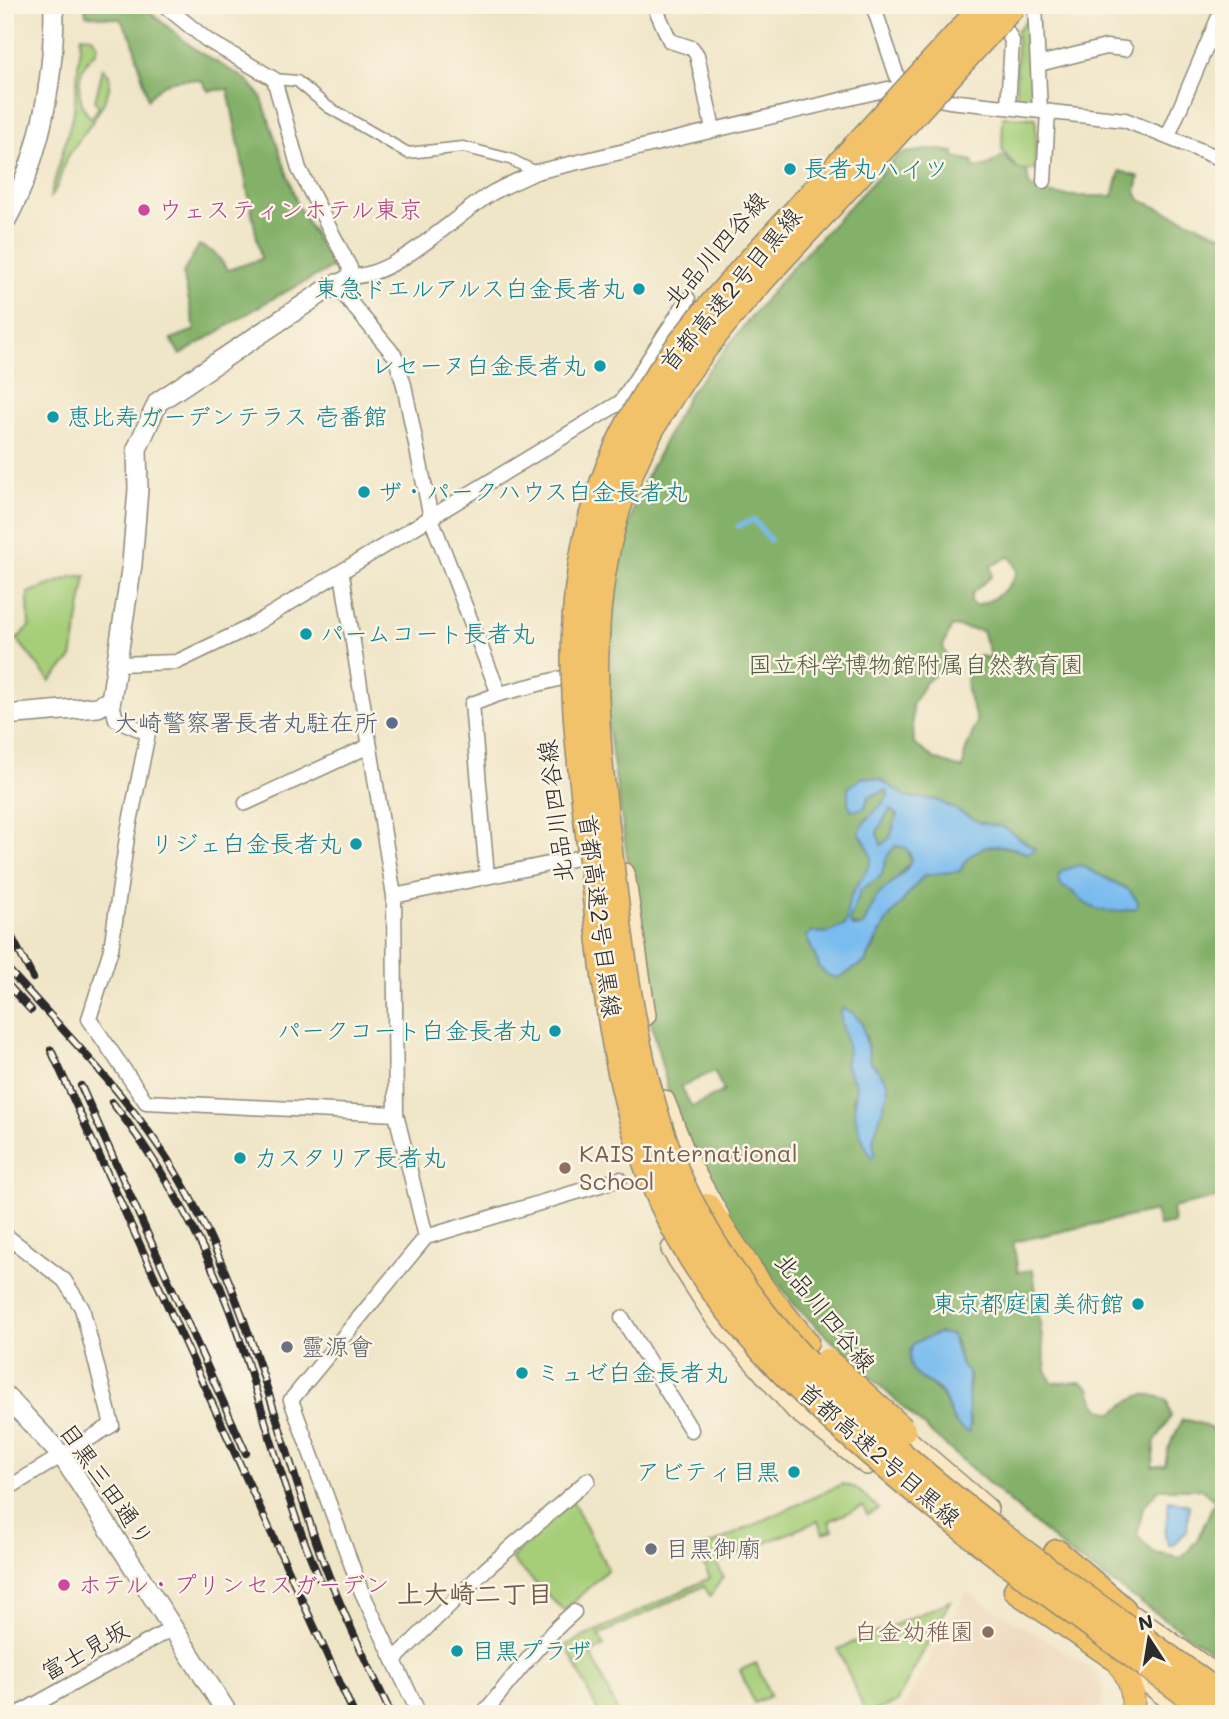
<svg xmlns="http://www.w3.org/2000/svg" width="1229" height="1719" font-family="Mali,'Klee One',sans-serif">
  <rect width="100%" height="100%" fill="#fcf5e5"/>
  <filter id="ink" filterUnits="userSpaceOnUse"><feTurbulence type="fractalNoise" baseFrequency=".0143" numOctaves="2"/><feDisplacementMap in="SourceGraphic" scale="14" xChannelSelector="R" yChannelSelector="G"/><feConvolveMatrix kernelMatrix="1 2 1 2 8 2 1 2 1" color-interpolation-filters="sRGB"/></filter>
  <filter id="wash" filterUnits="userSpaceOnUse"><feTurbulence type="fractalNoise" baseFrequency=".00686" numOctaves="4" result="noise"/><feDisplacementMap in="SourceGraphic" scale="28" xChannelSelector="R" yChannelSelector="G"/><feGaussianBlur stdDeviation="1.57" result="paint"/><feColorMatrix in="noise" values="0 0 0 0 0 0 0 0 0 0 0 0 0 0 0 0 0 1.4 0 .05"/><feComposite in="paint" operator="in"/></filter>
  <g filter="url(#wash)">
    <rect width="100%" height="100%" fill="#efe5c7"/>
    <path fill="#edd7bb" d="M966 1592 1100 1673 1103 1690 1100 1714H901Z"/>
    <path fill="#a6ce79" stroke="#687c52" stroke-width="2" d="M1031 16 1035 102 1016 101 1017 31Z
      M81 36 92 37 98 46 96 52C76 66 74 102 91 118L99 107 95 101 103 68C128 85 77 140 67 158 60 170 60 188 50 197L74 111Z
      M1003 117 1036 118 1035 170 1018 169 1002 150Z
      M74 576H86L72 658 50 681 17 639 29 627 28 593Z
      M842 1484 856 1488 879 1509 867 1515 863 1506 829 1521 833 1530 823 1533 818 1521 717 1563 723 1577 710 1596 704 1586 599 1635 604 1646 591 1653 618 1714H599L566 1645 710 1578 697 1551Z
      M572 1500 608 1569 564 1611 511 1559Z
      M950 1601 896 1703 866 1714 838 1649Z
      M756 1663 770 1696 754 1703 740 1670Z"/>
    <path fill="#84b169" stroke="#586e4a" stroke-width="2" fill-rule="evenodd" d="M85 5H141L196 50 247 80 261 96 298 206 333 267 270 300 180 355 171 339 195 330 183 273 199 245 215 253 228 270 261 259 228 89 208 91 202 81C179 77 162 80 148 99L132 38 120 19 86 15Z
      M933 149 954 152V157L973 161V167H985L1004 155 1017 169 1027 171 1029 185C1043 199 1093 196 1113 196L1120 171 1139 177 1136 192 1140 200 1224 236V1196L1172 1208 1174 1223 1159 1226 1155 1211 1013 1242 1018 1272 1033 1270 1046 1370 1052 1383 1081 1382 1090 1388C1093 1402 1097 1410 1113 1413 1135 1398 1139 1388 1167 1400L1171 1416 1155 1442 1152 1467 1165 1465 1168 1449 1182 1420C1200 1420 1207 1429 1224 1434V1660L1066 1551 922 1425 797 1308 722 1208 694 1155 671 1102 652 1025 606 714 617 576 635 500 688 395 786 274 899 154ZM1010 556 1017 571C1010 590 994 600 976 606L970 603 972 593 992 576 991 566ZM952 626 982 631 991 658 979 656 966 665 967 690 977 722 965 752 963 769 935 759 914 744 912 705 925 683 949 663 943 646ZM863 777 879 779 907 797 937 800 981 823 1003 827 1028 854C1001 842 976 840 960 871L924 875 886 922 866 962 838 978 820 968 811 932 827 933 845 925 863 926 871 909 911 861 887 790 868 797 865 808 848 804V788ZM1080 865 1129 890 1138 902 1135 909C1111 913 1089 908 1073 890ZM840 1012 866 1036 870 1061 887 1081 873 1139 875 1155 853 1100 857 1087 845 1065 849 1049ZM714 1071 724 1091 692 1107 681 1087ZM955 1340 960 1363 968 1372 970 1381 967 1406 971 1425 955 1422 941 1393 922 1378ZM1159 1489H1201L1215 1501 1197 1540 1182 1558 1154 1553 1137 1536 1143 1507Z"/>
    <path fill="#79bcef" stroke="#52748d" stroke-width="2" fill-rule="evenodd" d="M863 777 879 779 907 797 937 800 981 823 1003 827 1035 849 1028 854C1002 842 975 840 960 871L924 875 886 922 865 962 838 978 829 976 820 968 806 936 811 932 827 933 845 925C847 914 847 901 853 892 869 864 881 863 859 833 865 815 881 810 888 795L887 790 868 797 865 808 852 811 848 804V788ZM890 809 897 815 890 838 881 845 877 832ZM895 846 904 847 910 853 911 861 906 870 877 896 863 926 852 927 849 921 861 890 881 876 887 857Z
      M1080 865 1129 890 1138 902 1135 909C1118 912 1100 914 1085 903 1076 896 1074 890 1062 887L1058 876 1063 870Z
      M843 1008 853 1013 862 1023 870 1061 887 1081 888 1092 873 1139 875 1156 872 1158C859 1136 850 1112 857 1087L845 1064C855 1044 834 1021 843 1008Z
      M938 1333 952 1335 960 1363 968 1372 969 1432C951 1429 950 1406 942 1393 934 1382 918 1381 912 1369 908 1360 909 1352 914 1343Z
      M1169 1500 1189 1505 1187 1531 1173 1545H1169L1165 1535Z"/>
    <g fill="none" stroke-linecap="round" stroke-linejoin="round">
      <path stroke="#79bcef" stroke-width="5" d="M738 526 754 520 770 540"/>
    </g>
  </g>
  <g filter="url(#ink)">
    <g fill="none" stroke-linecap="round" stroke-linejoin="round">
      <defs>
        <path id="pedestrian" d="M274 79 297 81 328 107 408 153 463 147 510 159 536 172"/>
        <path id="minor" d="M164 5 207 40 274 79 299 169 350 268 349 276 335 284 395 356 404 385 431 518 499 694 566 677
          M654 5 670 41 692 48 697 55 713 129
          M873 5 900 85
          M1035 5 1040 111
          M1004 26 1012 41 1008 106
          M1039 64 1106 47 1125 49
          M1168 136 1224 5
          M1044 181 1048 111
          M349 276C393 280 455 215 492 193 506 185 522 179 536 172L888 89 949 101 1125 120 1224 160
          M342 574 394 896 396 1114 426 1237 620 1179
          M117 664 177 662 250 627 621 402 688 299
          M111 700 116 719 148 733 127 837 111 949 89 1019 146 1102 396 1114
          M246 803 369 746
          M487 876 472 704 499 694
          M394 896 587 856
          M5 1235 64 1280 82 1308 112 1425 5 1490
          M622 1318 691 1430
          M394 1660 486 1569 588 1480
          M18 1714 173 1628
          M419 1714 360 1588 291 1400 426 1237
          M483 1714C512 1679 539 1642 574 1612"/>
        <path id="tertiary" d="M5 222C41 156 54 80 54 5
          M5 715 98 707 111 700 132 564 138 489 137 449 158 402 335 284
          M5 1395 63 1457 228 1714"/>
        <path id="secondary" d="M624 874 645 1015
          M664 1101 687 1160 719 1217
          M672 1249 715 1316 797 1410 867 1464
          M887 1423 987 1509
          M1134 1617 1224 1681
          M1119 1660 1189 1714"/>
        <path id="primary" d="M1115 1657C1128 1675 1136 1691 1132 1714"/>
        <path id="motorway" d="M707 1207 763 1291 805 1342
          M1057 1553 1123 1610
          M1017 1590 1115 1657"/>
      </defs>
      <use href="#pedestrian" stroke="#8d8879" stroke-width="13"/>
      <use href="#minor" stroke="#8d8879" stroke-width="17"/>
      <use href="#tertiary" stroke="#8d8879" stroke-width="22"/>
      <use href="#secondary" stroke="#8d8879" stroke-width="24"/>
      <use href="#primary" stroke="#8d8879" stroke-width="25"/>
      <use href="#motorway" stroke="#8d8879" stroke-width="29"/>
      <use href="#pedestrian" stroke="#fff" stroke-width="10"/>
      <use href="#minor" stroke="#fff" stroke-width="14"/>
      <use href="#tertiary" stroke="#fff" stroke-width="19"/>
      <use href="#secondary" stroke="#fae7c3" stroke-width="21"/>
      <use href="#primary" stroke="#f2c26a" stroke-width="23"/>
      <use href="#motorway" stroke="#f2c26a" stroke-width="26"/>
      <defs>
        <path id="rail" d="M5 924 33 978
          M5 966C70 1038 140 1107 187 1192 248 1303 276 1425 317 1544 337 1602 365 1658 391 1714
          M5 982 31 1010
          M51 1050 354 1714
          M81 1086 246 1453
          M112 1102C161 1165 201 1235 229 1309 262 1399 282 1493 320 1580"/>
      </defs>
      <use href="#rail" stroke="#2b2b2b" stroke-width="8"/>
      <use href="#rail" stroke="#fcf5e5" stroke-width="5" stroke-dasharray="16" stroke-linecap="butt"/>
      <defs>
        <path id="motorway-bridge" d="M985 5C921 76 857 146 792 216 735 279 675 340 634 415 558 553 570 677 588 827 604 958 610 1099 670 1219 724 1326 818 1409 909 1485 1007 1565 1112 1639 1214 1714
          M1013 5C949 75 886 144 822 214 760 280 696 347 652 427 582 552 590 689 606 826 619 935 633 1073 677 1174 772 1395 1035 1559 1224 1698
          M827 1362 902 1430"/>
      </defs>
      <use href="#motorway-bridge" stroke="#8d8879" stroke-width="29" stroke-linecap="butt"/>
      <use href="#motorway-bridge" stroke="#f2c26a" stroke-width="26"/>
    </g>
  </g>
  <g fill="#0f9aa8" stroke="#fcf5e5" stroke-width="2.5">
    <circle cx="790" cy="169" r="7"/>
    <circle cx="639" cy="289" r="7"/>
    <circle cx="600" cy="366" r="7"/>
    <circle cx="53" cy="417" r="7"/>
    <circle cx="364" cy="492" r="7"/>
    <circle cx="306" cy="634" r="7"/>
    <circle cx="356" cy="844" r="7"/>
    <circle cx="555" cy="1031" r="7"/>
    <circle cx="240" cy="1158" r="7"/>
    <circle cx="1138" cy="1304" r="7"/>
    <circle cx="522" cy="1373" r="7"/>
    <circle cx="794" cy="1472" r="7"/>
    <circle cx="457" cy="1651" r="7"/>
  </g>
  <g fill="#d1479c" stroke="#fcf5e5" stroke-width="2.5">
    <circle cx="144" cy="210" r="7"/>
    <circle cx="64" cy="1585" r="7"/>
  </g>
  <circle fill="#5c6f8a" stroke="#fcf5e5" stroke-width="2.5" cx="392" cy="723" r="7"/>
  <g fill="#8d6e63" stroke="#fcf5e5" stroke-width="2.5">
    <circle cx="565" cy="1168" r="7"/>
    <circle cx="988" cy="1632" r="7"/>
  </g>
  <g fill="#6b7280" stroke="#fcf5e5" stroke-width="2.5">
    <circle cx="287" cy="1347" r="7"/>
    <circle cx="651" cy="1549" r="7"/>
  </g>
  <g text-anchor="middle" stroke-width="5" stroke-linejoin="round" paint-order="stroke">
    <g font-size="24" fill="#0d838f" stroke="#fcf5e5" text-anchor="start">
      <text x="804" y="177">長者丸ハイツ</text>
      <text x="625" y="297" text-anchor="end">東急ドエルアルス白金長者丸</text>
      <text x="586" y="374" text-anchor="end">レセーヌ白金長者丸</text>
      <text x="67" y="425">恵比寿ガーデンテラス 壱番館</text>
      <text x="378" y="500">ザ・パークハウス白金長者丸</text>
      <text x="320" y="642">パームコート長者丸</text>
      <text x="342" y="852" text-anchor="end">リジェ白金長者丸</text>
      <text x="541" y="1039" text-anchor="end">パークコート白金長者丸</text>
      <text x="254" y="1166">カスタリア長者丸</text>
      <text x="1124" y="1312" text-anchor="end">東京都庭園美術館</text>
      <text x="536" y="1381">ミュゼ白金長者丸</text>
      <text x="780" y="1480" text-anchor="end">アビティ目黒</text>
      <text x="471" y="1659">目黒プラザ</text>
    </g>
    <g font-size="24" fill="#b23c85" stroke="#fcf5e5" text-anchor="start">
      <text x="158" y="218">ウェスティンホテル東京</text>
      <text x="78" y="1593">ホテル・プリンセスガーデン</text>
    </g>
    <g font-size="24" fill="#2b2b2b" stroke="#fcf5e5">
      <text transform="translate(716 250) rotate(-49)" y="8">北品川四谷線</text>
      <text transform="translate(731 290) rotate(-50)" y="8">首都高速2号目黒線</text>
      <text transform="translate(556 811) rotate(-97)" y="8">北品川四谷線</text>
      <text transform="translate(599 916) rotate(83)" y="8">首都高速2号目黒線</text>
      <text transform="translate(825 1313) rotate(51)" y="8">北品川四谷線</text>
      <text transform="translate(879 1455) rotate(41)" y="8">首都高速2号目黒線</text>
      <text transform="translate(106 1485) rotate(55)" y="8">目黒三田通り</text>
      <text transform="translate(85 1651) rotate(-29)" y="8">富士見坂</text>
    </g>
    <g font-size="24" fill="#505c42" stroke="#fcf5e5">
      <text x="916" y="673">国立科学博物館附属自然教育園</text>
    </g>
    <g font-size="24" fill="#4e5e75" stroke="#fcf5e5" text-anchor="end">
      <text x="378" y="731">大崎警察署長者丸駐在所</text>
    </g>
    <g font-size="24" fill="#785e54" stroke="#fcf5e5" text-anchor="start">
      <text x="579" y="1162">KAIS International<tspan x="579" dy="28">School</tspan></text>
      <text x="974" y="1640" text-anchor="end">白金幼稚園</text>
    </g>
    <g font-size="24" fill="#5b616d" stroke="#fcf5e5" text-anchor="start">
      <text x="301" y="1355">靈源會</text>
      <text x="665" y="1557">目黒御廟</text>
    </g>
    <g font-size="26" font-weight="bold" fill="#6c5c4c" stroke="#fcf5e5">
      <text x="475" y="1603">上大崎二丁目</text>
    </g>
  </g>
  <rect width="1229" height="1719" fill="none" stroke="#fcf5e5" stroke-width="28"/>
  <g transform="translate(1149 1639) rotate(348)" stroke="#fcf5e5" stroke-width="5" paint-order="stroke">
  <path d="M0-5L12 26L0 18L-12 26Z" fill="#2b2b2b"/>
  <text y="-10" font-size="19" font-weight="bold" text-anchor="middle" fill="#2b2b2b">N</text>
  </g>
</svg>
